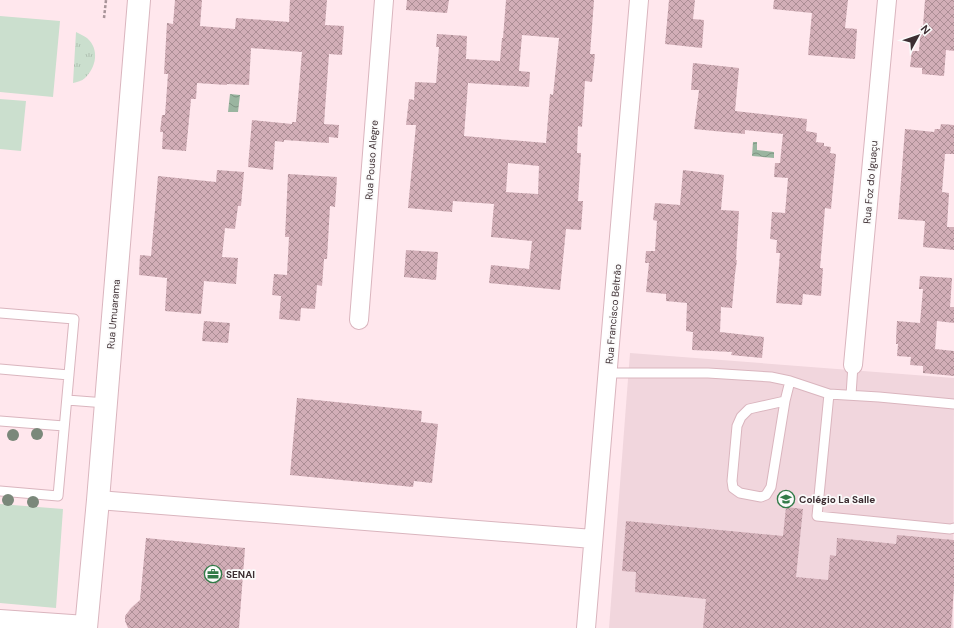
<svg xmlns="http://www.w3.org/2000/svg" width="954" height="628" font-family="'DM Sans',sans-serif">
  <defs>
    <pattern id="park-tufts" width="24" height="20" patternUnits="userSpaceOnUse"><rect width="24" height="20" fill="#cbdfce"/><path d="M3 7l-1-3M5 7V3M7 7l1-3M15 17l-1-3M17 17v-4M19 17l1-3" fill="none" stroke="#afc0b1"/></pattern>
    <pattern id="water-waves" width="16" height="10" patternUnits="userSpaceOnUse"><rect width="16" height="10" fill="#9ab5a0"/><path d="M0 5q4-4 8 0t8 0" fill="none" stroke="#7f9483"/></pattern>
    <pattern id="building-cross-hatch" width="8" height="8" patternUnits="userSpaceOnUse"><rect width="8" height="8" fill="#d2aeb7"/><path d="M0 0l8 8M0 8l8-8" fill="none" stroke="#ac8e95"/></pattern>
  </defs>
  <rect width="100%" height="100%" fill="#ffe7ed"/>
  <path fill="#f1d6dd" d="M630 353 954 378 953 628H609Z"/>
  <path fill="#cbdfce" d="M0 16 60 21 53 97 0 92Z
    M0 99 26 101 21 151 0 149Z
    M0 504 63 509 56 608 0 603Z"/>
  <path fill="url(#park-tufts)" d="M76 32C80 34 84 36 87 38 100 49 96 68 85 78 82 81 77 82 73 83Z"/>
  <path fill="url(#water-waves)" d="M230 94 240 95 238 112H228Z
    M753 142H757V150L774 152V158L752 156Z"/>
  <path fill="url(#building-cross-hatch)" fill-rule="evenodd" d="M175 0H202L200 26 235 29 236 18 289 22 290 0H327L325 25 344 26 342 55 329 54 324 124 339 125 338 138 329 137V143L284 140V142L275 141 273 170 248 167 252 120 292 124V122H296L302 52 251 48 249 85 227 84V85L197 83 196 99H191L186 151 162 149 163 132H160L162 115H165L168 74H164L167 23 173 24Z
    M407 0H449L447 13 406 10Z
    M506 0H594L590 54H595L592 82 585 81 582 127 578 126 577 153H581L578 201H583L581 230 566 229 560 290 489 283 491 265 529 269 532 241 491 237 494 204 453 201 452 212 408 208 416 125H406L409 99 414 100 415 82 436 83 439 47H436L437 34 467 36 466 59 500 61 502 38H503ZM522 35 559 38 553 95 550 94 546 143 464 136 468 83 529 87 530 72 519 71ZM508 163 539 166 538 194 506 192Z
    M669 0H695L693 19 704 20 702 48 665 44Z
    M774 0H848L845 28 857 29 855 59 808 55 812 13 773 9Z
    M925 0H954V51L946 50 944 76 922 74V68L910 67 912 51H919L921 26H923Z
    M693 63 739 68 735 111 807 119 806 131 817 133 816 142 824 143V146L831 147 830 153 836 154 831 209 825 208 820 268H823L821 296 803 294 802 305 776 303 780 253H776L777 240 770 239 772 212 785 213 788 178 774 177 775 163H780L783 134 745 130V134L694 129 699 90H691Z
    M941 124 954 125V154H945L942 192 949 193 947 227H954V250L923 247 925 221 898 219 905 129 934 132 935 129H940Z
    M217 170 244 172 241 206H238L235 229 225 228 222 257 238 258 236 284 204 281 201 314 165 311 167 278 139 275 140 255 151 256 158 176 216 182Z
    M683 170 724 175 721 210 739 211 736 260H737L735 274 732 308 721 307 720 332 764 337 762 358 731 355 732 352 692 350 693 332 686 331 687 303 666 301V294L646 292 649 263H645L646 251H655L657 221 653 220 655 203 680 205Z
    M288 174 337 177 335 207 330 206 327 259H324L322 286 317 285 315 309 301 308 300 321 279 319 281 296 272 295 274 274 287 275 289 237H285Z
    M406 250 438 252 436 280 404 277Z
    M920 276 952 278 950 307H954V323L937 321 935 349 954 351V376L923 373V366L910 365 911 357 897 356 898 344H896V340L897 321 920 323 923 289H919Z
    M204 321 230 323 228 343 202 341Z
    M297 398 422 411 421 422 438 424 432 483 414 481 413 487 290 475Z
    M786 507 803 509 796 577 828 580 830 555 836 556 837 538 896 544 897 535 954 540V588L951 628H703L706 599 635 592 636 572 622 571 626 521 783 536Z
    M146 538 245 548 239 628H128L125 621V616L131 608 140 600Z"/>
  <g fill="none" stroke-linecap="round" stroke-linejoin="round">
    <defs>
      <path id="lane" d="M0 313 74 319 58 496 0 491
        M0 369 69 375
        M608 373H708L771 377 790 381 829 394 879 397 954 404
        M829 394 817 516 950 529 954 528
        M851 395 853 365
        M67 400 106 403
        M785 401 749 409 741 417 737 426 732 481 733 488 740 493 761 497 766 495 771 487 785 401 790 381
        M0 421 64 426"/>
      <path id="street" d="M359 320 384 0
        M853 365 887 0
        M98 500 593 539
        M0 619 86 625
        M586 628 639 0"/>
      <path id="secondary" d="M86 628 98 500 139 0"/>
    </defs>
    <use href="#lane" stroke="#dab5be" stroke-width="11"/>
    <use href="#street" stroke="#dab5be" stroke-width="20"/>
    <use href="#secondary" stroke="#dab5be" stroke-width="24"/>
    <path stroke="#a89499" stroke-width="2.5" stroke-dasharray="3 2" stroke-linecap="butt" d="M104 18 106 0"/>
    <use href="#lane" stroke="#fff" stroke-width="9"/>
    <use href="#street" stroke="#fff" stroke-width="18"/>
    <use href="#secondary" stroke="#fff" stroke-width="22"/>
  </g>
  <g fill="#7a887a">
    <circle cx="37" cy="434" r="6"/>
    <circle cx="13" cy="435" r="6"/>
    <circle cx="8" cy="500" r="6"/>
    <circle cx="33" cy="502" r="6"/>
  </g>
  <defs>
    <symbol id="school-ring" viewBox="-11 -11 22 22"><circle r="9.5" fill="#fbfbfb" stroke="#327b48" stroke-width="1.5"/><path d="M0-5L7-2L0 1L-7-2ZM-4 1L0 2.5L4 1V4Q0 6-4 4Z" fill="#327b48"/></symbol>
    <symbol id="office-ring" viewBox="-11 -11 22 22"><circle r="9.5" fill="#fbfbfb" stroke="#327b48" stroke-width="1.5"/><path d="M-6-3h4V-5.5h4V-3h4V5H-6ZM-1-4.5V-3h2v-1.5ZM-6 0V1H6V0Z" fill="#327b48"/></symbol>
  </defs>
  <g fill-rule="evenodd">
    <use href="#school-ring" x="776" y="489" width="20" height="20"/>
    <use href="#office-ring" x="203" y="564" width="20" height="20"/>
  </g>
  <g text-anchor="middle" stroke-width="3.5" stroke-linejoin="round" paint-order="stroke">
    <g font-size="10" fill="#3d2e32" stroke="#fbfbfb">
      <text transform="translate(371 160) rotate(-86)" y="4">Rua Pouso Alegre</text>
      <text transform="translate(870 182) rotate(-85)" y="4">Rua Foz do Iguaçu</text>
      <text transform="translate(113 314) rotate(-85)" y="4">Rua Umuarama</text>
      <text transform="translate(613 314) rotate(-85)" y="4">Rua Francisco Beltrão</text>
    </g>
    <g font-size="10" font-weight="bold" fill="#3d2e32" stroke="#fbfbfb" text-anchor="start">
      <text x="799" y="503">Colégio La Salle</text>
      <text x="226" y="578">SENAI</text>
    </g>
  </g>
  <g transform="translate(918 36) rotate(50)" stroke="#fbfbfb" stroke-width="3" paint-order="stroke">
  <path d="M0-3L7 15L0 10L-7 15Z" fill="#3d2e32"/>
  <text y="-6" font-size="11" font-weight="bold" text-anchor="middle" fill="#3d2e32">N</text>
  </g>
</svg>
